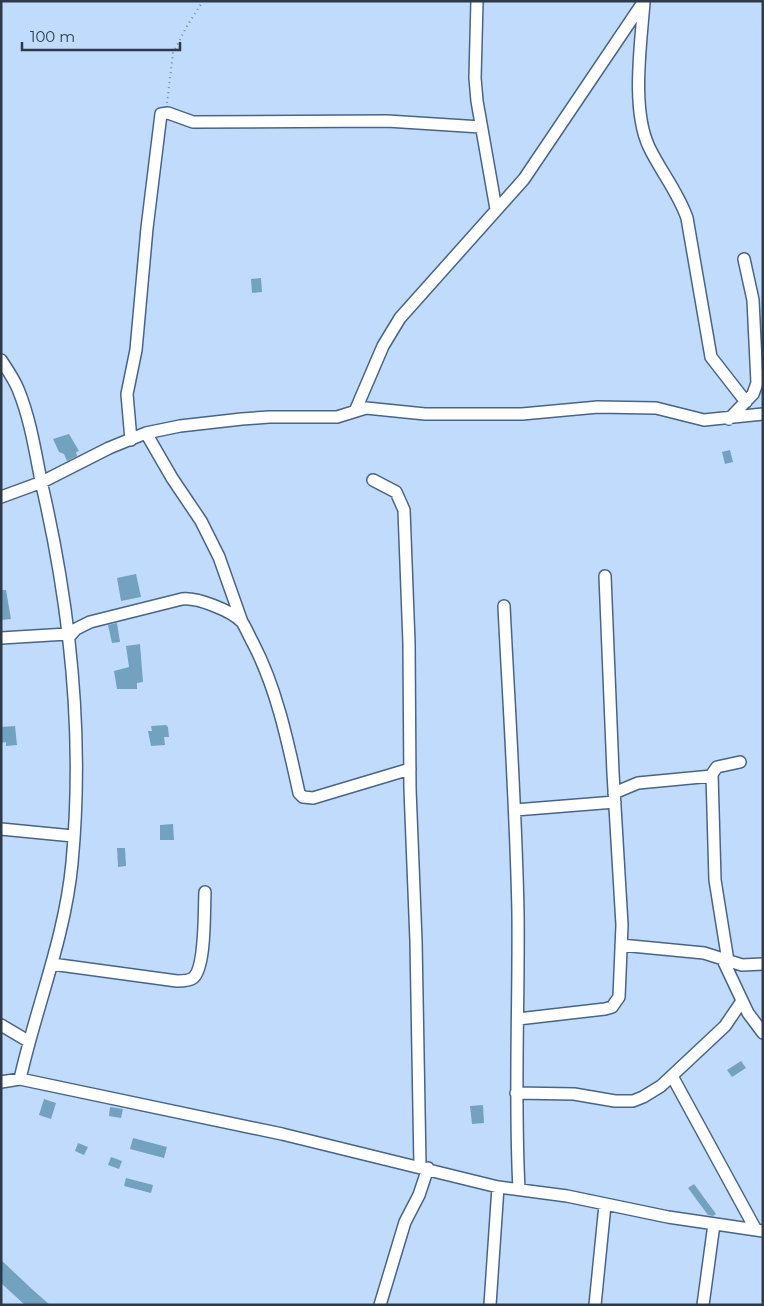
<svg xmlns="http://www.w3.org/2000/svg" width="764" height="1306" font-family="Montserrat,sans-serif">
  <rect width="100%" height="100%" fill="#c1dbfc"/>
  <path fill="#72a2bf" d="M261 278 262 292 252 293 251 279Z
    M69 434 79 451 76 452 77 456 67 461 64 454 59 452 53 439Z
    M730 450 733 462 725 464 722 452Z
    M136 574 141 597 121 601 117 578Z
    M1 590H6L11 619 1 620Z
    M117 623 120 642 112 643 108 625Z
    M140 644 143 682 137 683V689H117L114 671 129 667 126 646Z
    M166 725 168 727 169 737H164L165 745 151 746 148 731H152L151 726Z
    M15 726 17 745 6 746V742L1 743V727Z
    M173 824 174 840H160V825Z
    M117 848H125L126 866 118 867Z
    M741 1061 746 1068 732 1077 727 1070Z
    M44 1099 56 1103 51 1119 39 1115Z
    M483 1105 484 1123 472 1124 470 1106Z
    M110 1107 123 1109 121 1118 109 1116Z
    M133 1138 167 1147 164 1158 130 1149Z
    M78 1143 88 1147 84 1155 75 1151Z
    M111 1157 122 1161 119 1169 108 1165Z
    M126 1178 153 1185 151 1193 124 1186Z
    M694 1184 716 1214 713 1216 708 1215 688 1188Z
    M1 1260 34 1291 50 1305H25L1 1283Z"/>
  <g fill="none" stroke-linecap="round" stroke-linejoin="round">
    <defs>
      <path id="street" d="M477 1 475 78 477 101 496 209
        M644 2C641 43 631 109 649 147 661 172 678 192 687 218L711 357 746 402
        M1 360C7 369 14 379 18 389 30 418 35 450 41 481 70 605 84 736 72 863 65 938 36 1007 20 1079
        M356 409 383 346 400 318 524 179 644 1
        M729 419 753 394 757 383 753 300 744 259
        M146 433 172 478 201 521 219 557 242 622
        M131 440 127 394 136 350 147 228 161 114 168 113 193 122 387 121 481 127
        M373 480 396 492 404 510 409 643 410 789 416 941 420 1166
        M1 497 42 482 109 448 146 433 180 426 242 419 269 417H337L366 408 425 414H522L598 407 656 408 704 420 763 414
        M504 606C509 708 516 810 518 913 519 1005 514 1097 519 1189
        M1 638 67 634
        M68 638 76 629 90 622 182 599C197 597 232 611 242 622 246 628 249 636 253 643 277 689 288 743 299 793L303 797 313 798 410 769
        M614 793 638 783 712 776
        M515 810 615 802
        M1 829 73 836
        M621 945 704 953 742 965 763 964
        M722 958 748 1013 763 1033
        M728 961 715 880 712 774 717 767 740 762
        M52 964 177 981C182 981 189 981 193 978 206 968 204 909 205 892
        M518 1019 605 1009 612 1007 619 997 622 925 613 773 605 576
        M1 1025 28 1041
        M672 1076 756 1230
        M1 1082 20 1079 282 1134 498 1187 567 1196 668 1217 763 1231
        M516 1093 574 1094 615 1101H633L643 1097 661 1086 725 1026 742 1001
        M380 1305 405 1222 419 1195 428 1168
        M490 1305 498 1187
        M595 1305 605 1205
        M703 1305 714 1224"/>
    </defs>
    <use href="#street" stroke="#486488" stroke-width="14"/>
    <path stroke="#788ba4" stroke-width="2" stroke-dasharray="1 4" stroke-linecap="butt" d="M167 103 173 53 187 26 203 1"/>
    <use href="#street" stroke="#fff" stroke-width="11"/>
  </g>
  <rect width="764" height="1306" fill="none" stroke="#2d3a4a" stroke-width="5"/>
  <path d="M22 42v8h158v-8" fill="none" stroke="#2d3a4a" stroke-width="2.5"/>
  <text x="30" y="42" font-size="15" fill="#2d3a4a" stroke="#c1dbfc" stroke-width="4" paint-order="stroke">100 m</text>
</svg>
